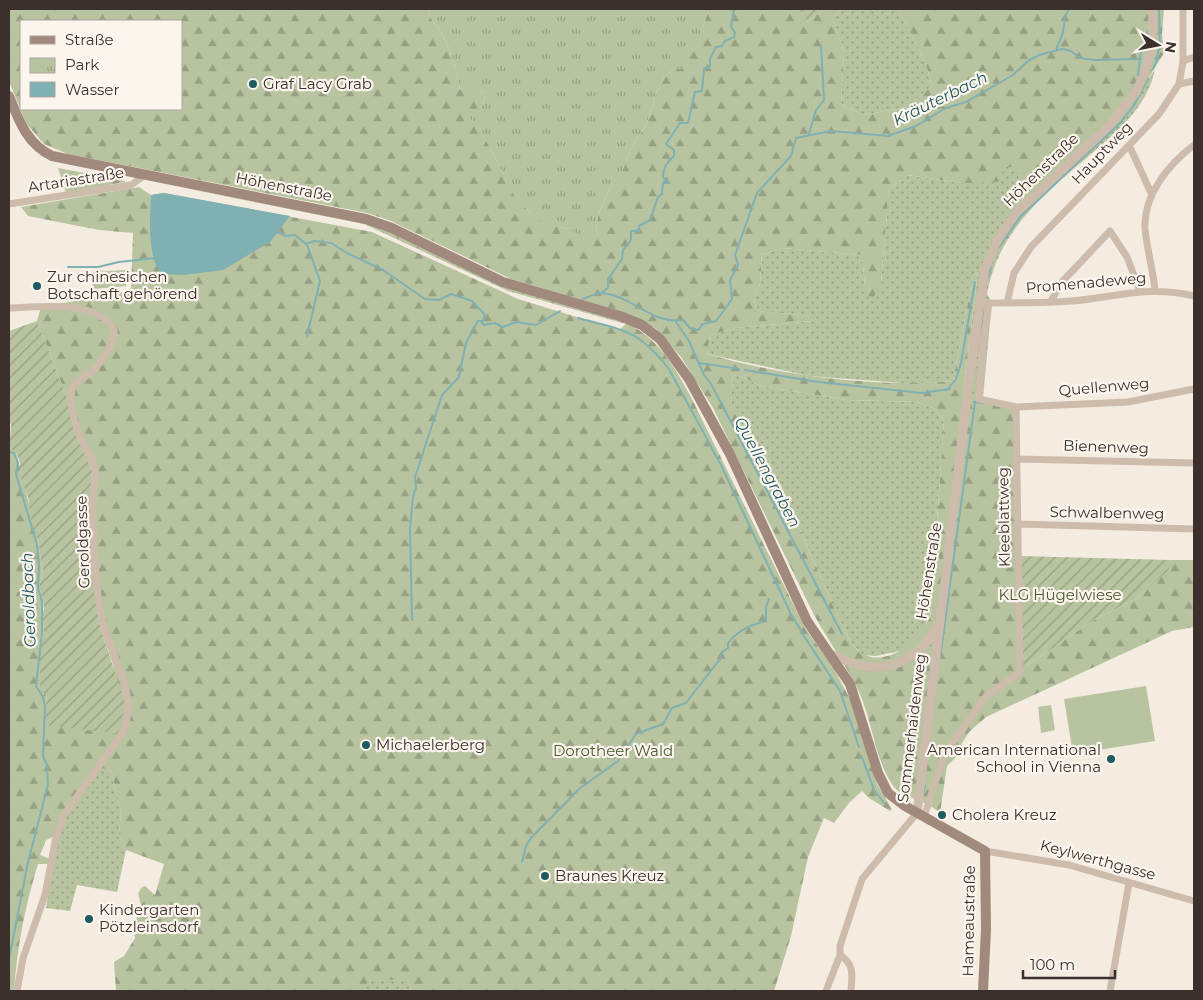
<svg xmlns="http://www.w3.org/2000/svg" width="1203" height="1000" font-family="Montserrat,sans-serif">
  <defs>
    <pattern id="grass-dots" width="8" height="8" patternUnits="userSpaceOnUse" patternTransform="scale(1.25)"><rect width="8" height="8" fill="#b8c4a0"/><path d="M2 2h.1M6 6h.1" fill="none" stroke="#97a083" stroke-width="1.8" stroke-linecap="round"/></pattern>
    <pattern id="forest-firs" width="22" height="20" patternUnits="userSpaceOnUse" patternTransform="scale(1.25)"><rect width="22" height="20" fill="#b8c4a0"/><path d="M5 1l3.5 6h-7zM16 11l3.5 6h-7z" fill="#97a083"/></pattern>
    <pattern id="park-tufts" width="24" height="20" patternUnits="userSpaceOnUse" patternTransform="scale(1.25)"><rect width="24" height="20" fill="#b8c4a0"/><path d="M3 7l-1-3M5 7V3M7 7l1-3M15 17l-1-3M17 17v-4M19 17l1-3" fill="none" stroke="#97a083"/></pattern>
    <pattern id="garden-furrows" width="10" height="10" patternUnits="userSpaceOnUse" patternTransform="scale(1.25)"><rect width="10" height="10" fill="#b8c4a0"/><path d="M-1 1l2-2M0 10L10 0M9 11l2-2" fill="none" stroke="#97a083"/></pattern>
  </defs>
  <rect width="100%" height="100%" fill="#f4ebe1"/>
  <path fill="url(#grass-dots)" d="M841 9H898L925 61 932 86 907 107 863 115 841 104 844 53 833 18Z
    M1155 70C1146 108 1119 130 1091 154 1045 193 998 231 987 294L990 299 991 311 983 398 963 392 978 272 973 276 953 381 916 384 809 376 707 354 710 335 735 328 813 321 811 316 758 311 754 300 760 283 762 255 782 248 862 255 865 286 881 283 889 189 908 175 961 183 1005 167H1016L1027 177 1028 182 1021 205 1143 86Z
    M169 185 378 226 492 281 520 292 625 321 622 323 508 291 364 224Z
    M733 375 743 377 761 386 847 400 918 402 933 408 944 420 933 579 929 594 933 607 925 627 914 641 904 650 876 656 863 655 853 645 842 626 765 450 743 426 731 406Z
    M101 767 111 770 121 811 119 836 126 850 117 892 77 885 70 911 46 908 59 834 67 814Z
    M402 977 408 979 411 991H366V981Z"/>
  <path fill="url(#forest-firs)" fill-rule="evenodd" d="M9 9H428C432 25 438 24 443 36 452 52 457 72 460 90L475 86 482 91 485 98 483 105 468 115 481 130 505 177C506 186 511 187 515 193 539 230 557 227 596 232L598 215 611 186 619 179 631 149 647 123 656 93 664 77 674 69 701 32 709 9H799L807 22 824 9H841L833 18 844 53 841 104 863 115 907 107 932 86 925 61 898 9H1164L1162 34 1164 53 1135 100 1021 206C1027 186 1033 182 1016 167H1005L998 182 961 183 908 175 889 189 881 283 871 302 865 286 862 255 782 248 762 255 760 283 754 300 758 311 812 316 813 321 735 328 710 335 707 354C783 376 874 388 953 381L973 276 978 272 963 392 1019 405 1022 667H1025L1092 621 1136 599 1169 570V560H1194V627L1172 631 986 717 969 732 962 743 960 753 947 766 940 813C935 809 930 805 924 803 914 797 902 797 894 787 875 761 873 724 860 694 846 663 824 636 809 605L713 408 681 357 655 328 626 313 511 279 391 221 367 213 68 154 44 144 26 123 9 81ZM21 21H181V109H21ZM733 375 743 377 761 386 847 400 918 402 933 408 944 420 933 579C932 583 929 589 929 594 929 599 933 604 932 609 928 634 890 669 863 654 853 649 848 636 842 626L765 450 743 426 731 406Z
    M58 168 125 181V182L66 193Z
    M139 187 151 195 164 193 372 232 518 299 619 330 627 323C659 339 673 365 690 395L805 628 833 667 851 701 878 786 892 809 890 811 869 798 862 791 849 803 834 823 824 818 808 857 791 936 774 991H411L408 979 367 981 366 991H116L114 962 124 956 135 938 133 926 137 917 135 912 141 905 138 893 142 887 145 886 155 895 164 864 126 850 119 836 121 811 111 770 97 767 53 837 46 840 40 855 50 859 48 864H38C25 906 17 947 14 991H9V449L16 452 38 540 43 573 39 587 43 600 42 615 44 629 40 651 48 708 45 724 83 728 114 667 100 627 93 577 90 496 92 471 77 436 67 398 37 321 41 307 131 291 133 233 99 230 28 216 21 207Z"/>
  <path fill="url(#park-tufts)" d="M428 9H709L701 32 682 69H674L664 77 656 93 647 123 631 149 619 180 611 186 598 215 596 232 589 242 570 229 550 226 538 220 519 201 507 186 505 177 481 130 467 115 483 105 485 98 482 91 475 87 460 90C457 72 452 52 443 36 438 24 432 25 428 9Z"/>
  <path fill="url(#garden-furrows)" d="M799 9H824L807 22Z
    M37 321 67 398 77 436 92 471 90 496 93 577 100 627 125 702 119 734 45 725 47 697 40 688V651L44 629 42 611 44 610 43 600 39 587 43 573 38 540 32 524 28 497 19 473 20 463 16 452 9 449 11 425 9 420V331Z
    M1021 556 1169 560V570L1136 599 1092 621 1025 667H1022Z"/>
  <path fill="#b8c4a0" d="M125 270 126 286 93 289 91 272Z
    M1146 686 1155 741 1073 754 1064 699Z
    M1051 705 1055 730 1041 733 1038 707Z"/>
  <path fill="#7fb0b2" d="M164 193 290 216 270 242 223 270 184 275 161 274C147 256 150 217 151 195Z"/>
  <g fill="none" stroke-linecap="round" stroke-linejoin="round">
    <path stroke="#7fb0b2" stroke-width="2" d="M1056 50C1058 43 1062 38 1063 31 1066 17 1062 22 1069 9
      M1156 59 1160 47 1159 9
      M1153 69 1158 58
      M1138 75 1141 50 1148 31
      M809 134 816 110 824 100 821 45
      M277 232 286 236 295 235 306 244 314 241 331 243 347 253 383 270 425 299 439 300 451 294 472 301 485 315 482 323 484 325 495 323 503 327 516 322 536 325 560 311
      M307 245 320 281 307 336
      M997 250 1020 217 1121 122 1134 105 1148 79
      M68 267H98L119 262 156 258
      M989 276 991 266
      M602 292 608 288V279L622 259 623 250 631 240V231H639V226L650 220 658 197 662 194 663 183H668L663 177C663 169 668 161 674 156V150L666 144 680 123H688L695 92 702 91 704 69 710 66V59L716 47 722 46 725 41 734 37 735 33 731 26 734 9
      M583 299C588 297 596 293 602 293 634 296 649 324 683 320L690 328 698 330 703 324 716 321 732 299 730 280 738 265 735 255 757 193 791 156 796 138 831 131 888 136 916 126 946 108 966 102 1013 75 1028 61 1039 55 1062 49 1071 51 1080 58 1095 60 1141 59
      M578 318C623 330 639 330 669 369
      M676 322 689 341 704 375 711 384 842 634
      M982 328 983 311
      M700 363 739 369
      M745 370 818 382 922 393 950 389
      M670 371 721 465 789 610
      M948 389 956 379 961 363 975 282
      M974 402 983 403
      M9 452 14 453 18 463 16 474 37 545 39 565 38 588 42 601V633L36 686 43 697 45 706 43 756 47 765 48 785 28 862 9 959
      M789 611 802 632
      M412 620 410 528 413 496 416 488 415 477 442 395 459 377 466 343 478 321H482
      M802 633 840 691 859 747
      M940 658 975 402
      M862 757 874 790 884 803
      M923 796 925 786
      M522 862 526 846 531 838 579 789 618 761 636 734 663 724 672 708 686 703 720 659 722 652 728 648V643C738 630 751 625 766 621V607L769 599"/>
    <path stroke="#cdbbac" stroke-width="7" d="M1183 61 1194 57
      M1179 84 1194 81
      M1129 145 1152 195
      M9 204 131 185 145 175
      M1155 290C1153 270 1147 249 1145 229 1143 195 1169 164 1194 145
      M1051 301 1062 282 1110 231 1127 257 1140 291
      M987 303C1014 303 1044 303 1072 301 1116 297 1149 285 1194 296
      M989 303 982 352 979 399 1016 407 1128 402 1194 389
      M1007 303 1014 273 1031 247 1159 114 1179 84 1183 61V9
      M9 308C37 307 99 299 114 330 115 343 102 361 94 370 86 377 77 380 72 388 69 406 75 427 83 443 88 452 94 461 95 471 96 480 93 489 93 498 93 534 94 584 102 619 110 657 142 696 121 735L64 815 56 837 45 895 23 958 17 991
      M1017 459 1194 463
      M1018 524 1194 529
      M924 817 944 755 986 696 1020 672 1016 407
      M985 851 1069 865 1194 901
      M840 955C855 965 852 975 851 991
      M826 991 840 955V946L862 879 917 813
      M1110 991 1129 883"/>
    <path stroke="#cdbbac" stroke-width="9" d="M832 655C842 659 851 663 862 666 894 672 922 656 936 627
      M917 813 968 389 985 269 998 239 1016 213 1109 126 1136 92 1144 75 1152 47 1153 9"/>
    <path stroke="#a18a7d" stroke-width="10" d="M9 96C19 121 27 144 52 156L366 219 392 228 503 282 620 316 642 325 660 339 689 379 730 454 807 621 850 684 878 773 888 793 905 806 985 851 986 929 983 991"/>
  </g>
  <g fill="#1f5a5e" stroke="#fbf5ee" stroke-width="2">
    <circle cx="253" cy="84" r="5"/>
    <circle cx="37" cy="286" r="5"/>
    <circle cx="366" cy="745" r="5"/>
    <circle cx="1111" cy="759" r="5"/>
    <circle cx="942" cy="815" r="5"/>
    <circle cx="545" cy="876" r="5"/>
    <circle cx="89" cy="919" r="5"/>
  </g>
  <g text-anchor="middle" stroke-width="4.5" stroke-linejoin="round" paint-order="stroke">
    <g font-size="15" fill="#3b302b" stroke="#fbf5ee" text-anchor="start">
      <text x="263" y="89">Graf Lacy Grab</text>
      <text x="47" y="282">Zur chinesichen<tspan x="47" dy="17">Botschaft gehörend</tspan></text>
      <text x="376" y="750">Michaelerberg</text>
      <text x="1101" y="755" text-anchor="end">American International<tspan x="1101" dy="17">School in Vienna</tspan></text>
      <text x="952" y="820">Cholera Kreuz</text>
      <text x="555" y="881">Braunes Kreuz</text>
      <text x="99" y="915">Kindergarten<tspan x="99" dy="17">Pötzleinsdorf</tspan></text>
    </g>
    <g font-size="15" fill="#3b302b" stroke="#fbf5ee">
      <text transform="translate(1102 153) rotate(-46)" y="5">Hauptweg</text>
      <text transform="translate(1041 170) rotate(-44)" y="5">Höhenstraße</text>
      <text transform="translate(76 180) rotate(-9)" y="5">Artariastraße</text>
      <text transform="translate(284 187) rotate(11)" y="5">Höhenstraße</text>
      <text transform="translate(1086 283) rotate(-5)" y="5">Promenadeweg</text>
      <text transform="translate(1104 387) rotate(-5)" y="5">Quellenweg</text>
      <text transform="translate(1106 447) rotate(2)" y="5">Bienenweg</text>
      <text transform="translate(1107 513) rotate(1)" y="5">Schwalbenweg</text>
      <text transform="translate(1004 517) rotate(-91)" y="5">Kleeblattweg</text>
      <text transform="translate(83 542) rotate(-92)" y="5">Geroldgasse</text>
      <text transform="translate(929 571) rotate(-81)" y="5">Höhenstraße</text>
      <text transform="translate(912 728) rotate(-83)" y="5">Sommerhaidenweg</text>
      <text transform="translate(1098 860) rotate(15)" y="5">Keylwerthgasse</text>
      <text transform="translate(969 921) rotate(-89)" y="5">Hameaustraße</text>
    </g>
    <g font-size="15" fill="#4a5a2e" stroke="#fbf5ee">
      <text x="1060" y="600">KLG Hügelwiese</text>
      <text x="613" y="756">Dorotheer Wald</text>
    </g>
    <g font-size="16" font-style="italic" fill="#1f5a5e" stroke="#fbf5ee">
      <text transform="translate(940 98) rotate(-26)" y="6">Kräuterbach</text>
      <text transform="translate(768 472) rotate(62)" y="6">Quellengraben</text>
      <text transform="translate(28 600) rotate(-92)" y="6">Geroldbach</text>
    </g>
  </g>
  <rect width="1203" height="1000" fill="none" stroke="#3b302b" stroke-width="20"/>
  <rect x="20" y="20" width="162" height="90" fill="#fbf5ee" stroke="#aea6a0"/>
  <rect x="30" y="36" width="25" height="8" fill="#a18a7d" stroke="#aea6a0"/>
  <text x="65" y="45" font-size="15" fill="#3b302b">Straße</text>
  <rect x="30" y="58" width="25" height="15" fill="url(#park-tufts)" stroke="#aea6a0"/>
  <text x="65" y="70" font-size="15" fill="#3b302b">Park</text>
  <rect x="30" y="82" width="25" height="15" fill="#7fb0b2" stroke="#aea6a0"/>
  <text x="65" y="95" font-size="15" fill="#3b302b">Wasser</text>
  <g transform="translate(1158 45) rotate(100)" stroke="#fbf5ee" stroke-width="4" paint-order="stroke">
  <path d="M0-4L9 19L0 12L-9 19Z" fill="#3b302b"/>
  <text y="-8" font-size="14" font-weight="bold" text-anchor="middle" fill="#3b302b">N</text>
  </g>
  <path d="M1023 970v8h92v-8" fill="none" stroke="#3b302b" stroke-width="2.5"/>
  <text x="1030" y="970" font-size="15" fill="#3b302b" stroke="#fbf5ee" stroke-width="4" paint-order="stroke">100 m</text>
</svg>
